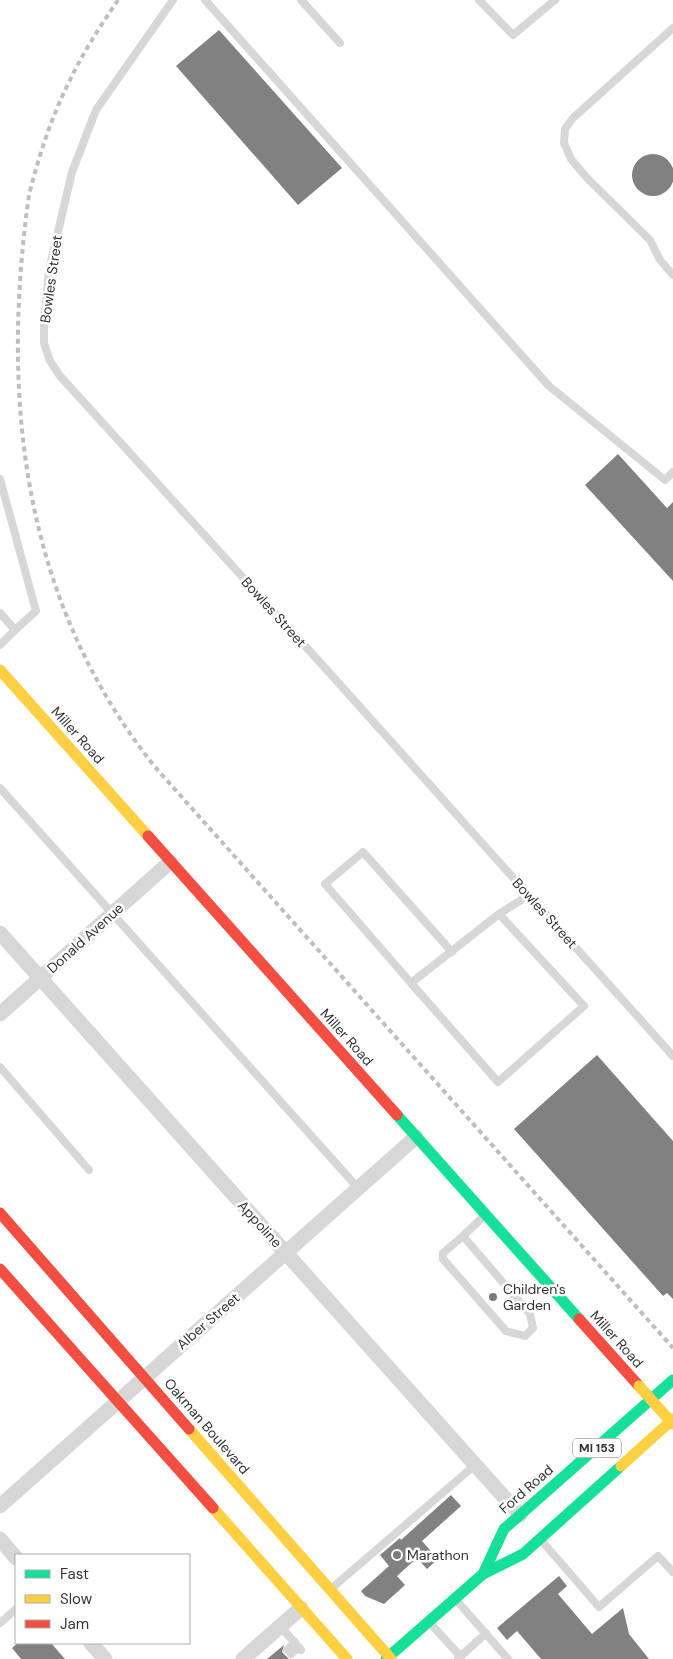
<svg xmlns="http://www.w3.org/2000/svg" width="673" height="1659" font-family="'DM Sans',sans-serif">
  <rect width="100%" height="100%" fill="#fff"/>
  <path fill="#818181" d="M219 30 342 168 298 205 176 66Z
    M632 175a21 21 0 1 1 42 0a21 21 0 1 1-42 0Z
    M618 454 667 508 673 502V581L585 485Z
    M597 1055 673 1141V1299L667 1293 663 1296 514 1129Z
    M451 1495 461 1506 422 1541 438 1559 427 1569 417 1558 397 1576 405 1585 384 1604 365 1596 361 1591 389 1566 380 1555 400 1538 401 1540Z
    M559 1576 567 1586 558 1594 592 1634 623 1608 629 1634 649 1659H541L517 1631 507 1640 497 1628Z
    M18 1643H51L65 1659H21L12 1648Z
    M284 1645 282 1652 289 1659H267Z"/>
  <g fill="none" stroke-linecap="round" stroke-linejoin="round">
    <path stroke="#d7d7d7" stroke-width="8" d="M173 0 96 110 72 172 49 270 44 324V343L50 361 60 376 326 669 673 1056
      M205 0 549 386 665 480 673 472
      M301 0 340 43
      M479 0 513 35 555 0
      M673 28 573 118 565 129 564 143 571 159 587 178 650 240 660 260 673 275
      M0 479 36 611 15 630 0 613
      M0 645 15 630
      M0 788 358 1188
      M499 914 584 1006 498 1082 411 983 499 914 529 895
      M411 983 325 884 363 852 452 952
      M0 1067 89 1170
      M463 1236 530 1314 533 1328 525 1336 506 1331 443 1259V1253Z
      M463 1236 484 1216
      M541 1540 599 1607 658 1556 673 1572
      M332 1588 475 1465
      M457 1601 508 1659
      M0 1623 16 1609
      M430 1623 461 1657
      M280 1626 301 1650
      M287 1650 295 1642
      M291 1654 299 1647
      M458 1659 486 1633"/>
    <path stroke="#d7d7d7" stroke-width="15" d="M0 933 520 1515
      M0 1014 170 862
      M0 1506 416 1137
      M0 1539 16 1558
      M91 1643 105 1659
      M243 1659 301 1608"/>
    <path stroke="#16e098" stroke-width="11" d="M397 1115 579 1319
      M483 1574 504 1529 673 1380
      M386 1659 483 1574 523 1554 621 1466"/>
    <path stroke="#ffcf43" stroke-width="11" d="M0 670 148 836
      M189 1429 391 1659
      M621 1466 673 1419
      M213 1508 347 1659"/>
    <path stroke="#f24e42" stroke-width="11" d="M148 836 397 1115
      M0 1213 189 1429
      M0 1269 213 1508
      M579 1319 639 1386"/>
    <path stroke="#bebebe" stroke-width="4" stroke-dasharray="5 4" stroke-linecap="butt" d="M118 0C101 25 84 51 71 78 52 115 39 155 29 195 0 400 23 602 155 767L673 1348"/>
    <path stroke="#ffcf43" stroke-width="11" d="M639 1386 673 1424"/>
  </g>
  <g fill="#7a7a7a" stroke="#fff" stroke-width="2">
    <circle cx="493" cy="1297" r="5"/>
    <circle cx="397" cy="1555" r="5"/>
  </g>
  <g text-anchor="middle" stroke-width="5" stroke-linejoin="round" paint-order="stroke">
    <rect fill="#fff" stroke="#707070" stroke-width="1" x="573" y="1438.5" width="48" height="19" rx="4"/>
    <g font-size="12" font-weight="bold" fill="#333">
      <text x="597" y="1452">MI 153</text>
    </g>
    <g font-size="14" fill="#333" stroke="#fff">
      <text transform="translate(51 279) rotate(-82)" y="5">Bowles Street</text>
      <text transform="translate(274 612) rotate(48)" y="5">Bowles Street</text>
      <text transform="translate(78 735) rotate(48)" y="5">Miller Road</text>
      <text transform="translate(545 913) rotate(48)" y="5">Bowles Street</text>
      <text transform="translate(85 938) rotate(-42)" y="5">Donald Avenue</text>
      <text transform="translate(347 1037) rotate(48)" y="5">Miller Road</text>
      <text transform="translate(260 1224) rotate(48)" y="5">Appoline</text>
      <text transform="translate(208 1321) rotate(-41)" y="5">Alber Street</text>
      <text transform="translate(617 1339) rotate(48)" y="5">Miller Road</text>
      <text transform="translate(207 1426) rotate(49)" y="5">Oakman Boulevard</text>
      <text transform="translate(526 1489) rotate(-41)" y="5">Ford Road</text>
    </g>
    <g font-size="14" fill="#333" stroke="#fff" text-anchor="start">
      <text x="503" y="1294">Children's<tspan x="503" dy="16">Garden</tspan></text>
      <text x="407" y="1560">Marathon</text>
    </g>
  </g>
  <rect x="15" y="1554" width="175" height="90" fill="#ffffff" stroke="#adadad"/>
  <rect x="25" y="1570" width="25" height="8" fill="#16e098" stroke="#adadad"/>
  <text x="60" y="1579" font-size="15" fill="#333333">Fast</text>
  <rect x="25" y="1595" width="25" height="8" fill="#ffcf43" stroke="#adadad"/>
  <text x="60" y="1604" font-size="15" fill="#333333">Slow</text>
  <rect x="25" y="1620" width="25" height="8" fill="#f24e42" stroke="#adadad"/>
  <text x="60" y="1629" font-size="15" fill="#333333">Jam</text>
</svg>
